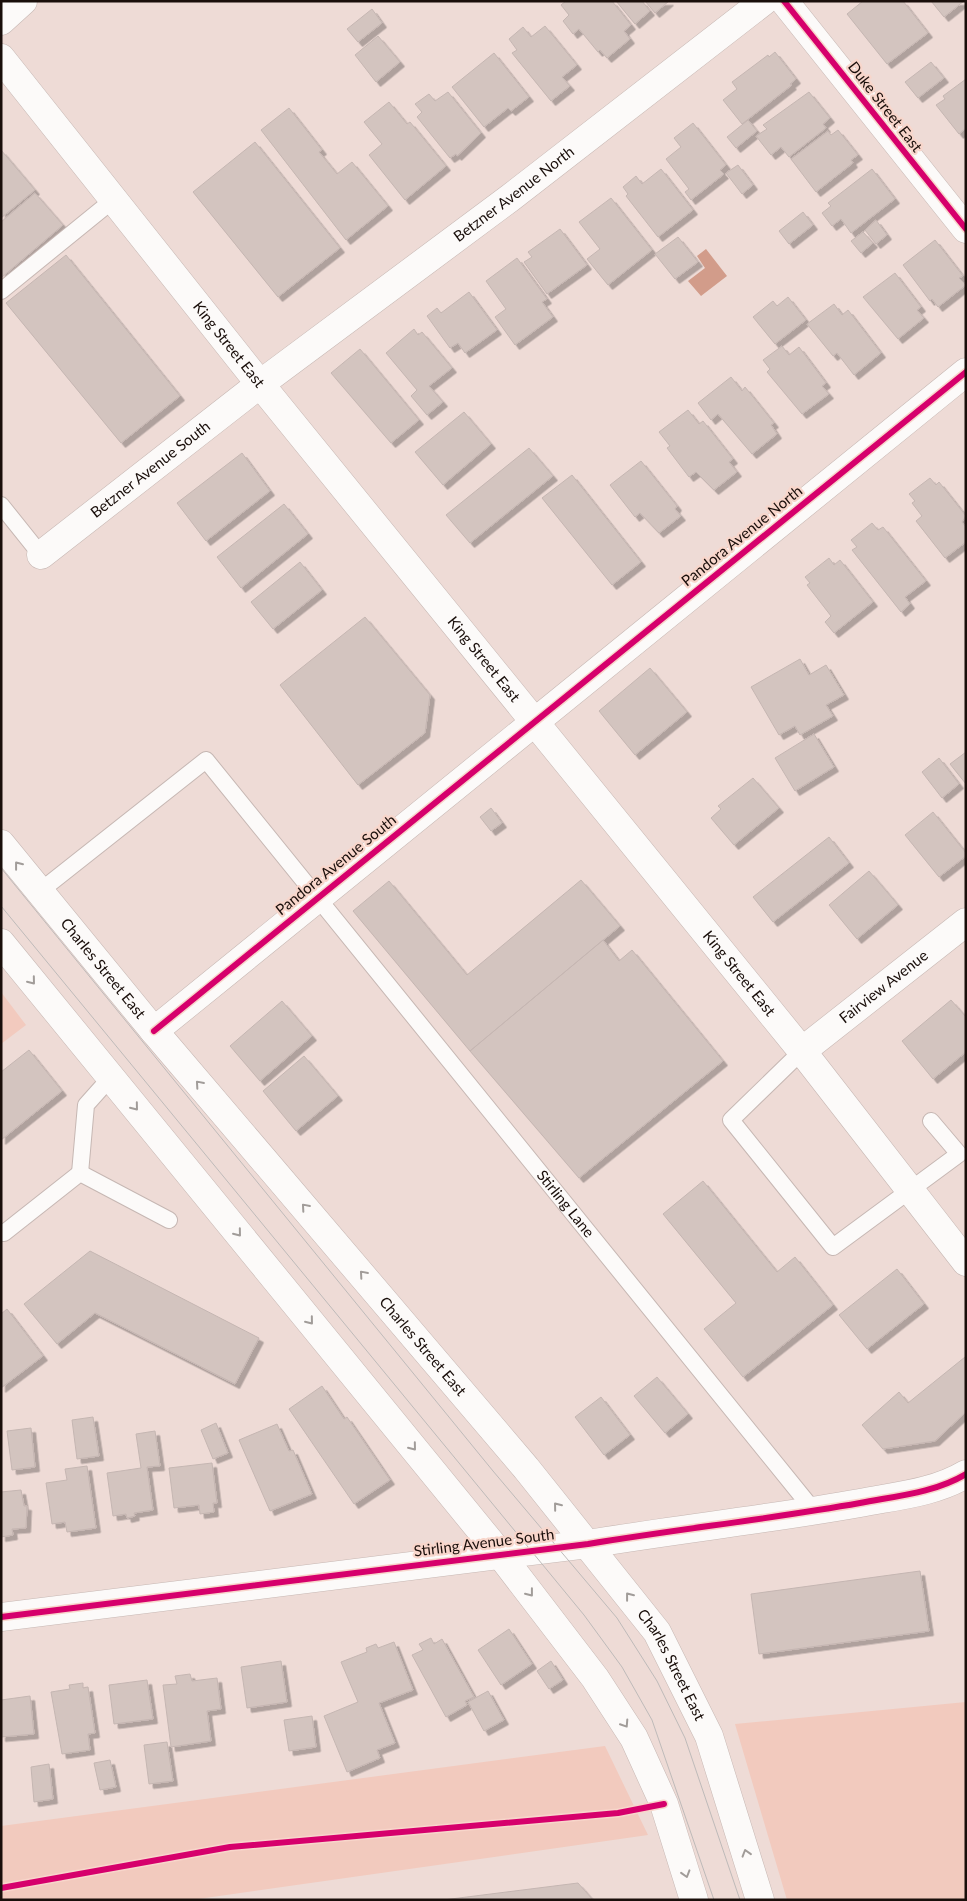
<svg xmlns="http://www.w3.org/2000/svg" width="967" height="1901" font-family="Lato,sans-serif">
  <defs>
    <filter id="shadow"><feDropShadow dx="4.5" dy="4.5" stdDeviation="0" flood-color="#0004"/></filter>
  </defs>
  <rect width="100%" height="100%" fill="#eedbd6"/>
  <path fill="#f2cabe" d="M1 992 26 1025 1 1044Z
    M966 1702V1900H787L735 1724Z
    M605 1746 648 1835 191 1900H1V1826Z"/>
  <path fill="#d29c8a" d="M706 249 727 276 701 296 688 281 705 268 697 256Z"/>
  <path fill="#d3c4bf" stroke="#c5b6b2" filter="url(#shadow)" d="M566 1H612L631 25 624 31 630 39 607 58 600 50 598 52 579 29 573 34 563 21 569 15 561 5Z
    M616 1H642L650 11 635 24Z
    M645 1H669L655 13Z
    M863 1H903L928 33 887 64 847 14Z
    M931 1H964L944 17Z
    M372 9 382 23 358 42 347 29Z
    M545 26 577 65 562 77 570 86 551 101 512 53 517 50 509 39 523 27 531 37Z
    M378 36 400 62 376 82 355 55Z
    M775 52 796 79 790 84 792 85 742 124 723 100 737 89 732 82 768 55 769 57Z
    M494 53 529 97 511 111 508 108 484 127 452 87Z
    M931 62 944 78 918 98 905 82Z
    M966 79V128L959 134 936 105 945 99 943 96Z
    M448 92 481 133 457 156 456 154 450 158 417 117 422 112 415 104 429 94 435 101Z
    M809 92 830 118 823 124 826 128 789 157 781 147 771 155 756 136 767 129 763 125Z
    M389 102 407 124 410 122 446 166 405 200 369 155 382 144 364 122Z
    M289 108 322 150 319 152 337 174 352 162 388 206 346 240 261 130Z
    M748 120 757 131 736 148 727 137Z
    M693 123 726 165 720 170 724 174 691 200 685 192 689 189 666 159 681 147 674 138Z
    M838 130 858 155 851 160 853 163 816 192 791 159 828 131 831 135Z
    M255 142 340 248 278 297 193 192Z
    M1 150 35 190 1 218Z
    M738 165 753 185 742 194 726 173Z
    M661 169 693 210 658 237 626 196 628 194 623 187 636 176 642 184Z
    M872 169 895 199 851 233 841 219 832 226 822 213 831 206 828 203Z
    M35 193 63 225 1 278V222Z
    M611 198 652 250 608 285 587 259 600 249 579 222Z
    M803 212 813 225 789 244 779 231Z
    M876 220 887 235 876 244 865 230Z
    M560 229 587 265 547 294 524 262 532 257 528 252Z
    M863 232 873 243 861 253 851 241Z
    M678 237 698 262 675 279 655 254Z
    M935 240 963 276 959 278 966 285 938 307 932 299 930 301 903 265Z
    M66 255 180 396 121 443 6 303Z
    M517 258 547 299 542 302 553 317 515 345 495 317 506 309 486 281Z
    M895 273 921 307 917 310 924 318 898 339 863 297Z
    M469 292 497 330 465 353 458 343 450 348 427 316 437 308 441 313Z
    M788 297 806 320 775 344 753 317 773 301 777 306Z
    M834 304 842 315 848 310 881 353 854 375 837 353 833 356 807 324Z
    M414 329 418 335 422 332 452 368 429 386 443 402 427 415 411 396 417 390 386 353Z
    M782 346 789 355 799 347 826 383 822 386 829 394 802 414 767 372 770 369 763 360Z
    M360 349 419 420 391 443 331 373Z
    M731 377 742 391 745 387 774 423 771 425 777 434 752 454 718 414 711 420 698 403Z
    M688 410 699 424 703 421 733 459 729 462 737 472 714 490 696 472 689 477 667 448 670 446 659 432Z
    M464 412 491 444 443 485 415 452Z
    M529 448 553 476 470 543 446 515Z
    M242 453 270 491 206 541 177 503Z
    M641 461 677 506 675 509 681 516 659 533 640 513 635 517 610 485Z
    M572 475 641 562 612 585 542 498Z
    M930 478 936 485 939 482 966 516 962 522 966 527V542L945 558 916 521 922 516 912 503 915 501 909 494Z
    M284 504 308 534 241 588 217 557Z
    M872 523 878 530 883 527 926 581 905 597 910 604 901 612 852 550 857 547 851 540Z
    M829 558 834 565 840 560 873 602 834 633 825 622 831 616 807 585 810 583 805 577Z
    M300 562 322 590 273 629 251 602Z
    M365 617 430 695 425 733 358 785 280 685Z
    M800 659 809 675 826 665 844 695 826 705 833 716 800 735 795 726 779 735 751 687Z
    M650 668 687 712 635 755 599 711Z
    M814 734 834 767 795 791 775 758Z
    M966 752V784L950 764Z
    M939 758 959 784 942 798 922 772Z
    M753 778 779 808 734 845 711 818 721 809 718 806Z
    M491 808 502 823 491 831 480 817Z
    M933 812 966 853V856L939 877 905 835Z
    M829 837 849 863 773 922 753 897Z
    M869 871 898 905 857 939 829 905Z
    M581 880 620 926 470 1051 353 911 389 881 467 975Z
    M603 940 619 961 632 950 723 1061 579 1178 470 1051Z
    M951 1000 966 1017V1052L933 1079 902 1041Z
    M282 1001 312 1036 260 1081 230 1046Z
    M29 1050 62 1091 1 1140V1072Z
    M304 1056 338 1096 296 1131 263 1091Z
    M703 1181 777 1272 795 1257 833 1305 743 1377 704 1329 736 1303 663 1214Z
    M90 1251 259 1338 235 1384 95 1313 57 1344 24 1304Z
    M897 1269 924 1304 867 1349 839 1315Z
    M7 1309 43 1356 1 1388V1314Z
    M965 1357 966 1412 935 1441 883 1449 862 1425 899 1392 908 1403Z
    M657 1377 688 1414 665 1433 634 1396Z
    M322 1386 344 1419 347 1417 390 1480 354 1504 289 1409Z
    M601 1397 630 1435 604 1455 575 1417Z
    M93 1417 99 1456 77 1459 72 1420Z
    M216 1423 228 1453 213 1459 201 1430Z
    M277 1424 289 1451 293 1450 312 1494 270 1511 239 1440Z
    M31 1428 35 1467 12 1470 7 1431Z
    M155 1431 160 1466 147 1467 153 1510 134 1513 135 1516 127 1518 126 1514 113 1516 107 1473 141 1468 136 1434Z
    M212 1463 217 1503H213L214 1512 200 1514 199 1505 174 1508 169 1468Z
    M87 1466 96 1528 67 1532 65 1522 52 1524 46 1483 67 1480 65 1469Z
    M21 1490 24 1506H27L26 1528 12 1529 13 1535 1 1537V1492Z
    M920 1571 929 1631 759 1654 751 1594Z
    M509 1629 532 1664 501 1685 478 1650Z
    M431 1638 434 1644 442 1639 474 1697 465 1701 467 1705 446 1717 412 1655 423 1650 419 1644Z
    M394 1642 413 1690 379 1703 395 1743 377 1750 380 1758 347 1772 324 1716 358 1702 341 1662 367 1652 366 1648 376 1644 378 1648Z
    M281 1661 287 1702 247 1708 241 1667Z
    M551 1661 563 1680 549 1689 537 1671Z
    M190 1674 192 1681 217 1678 221 1709 207 1711 211 1741 171 1747 163 1685 177 1684 175 1676Z
    M147 1680 153 1719 114 1724 109 1685Z
    M83 1683V1688L88 1687 95 1733 88 1734 90 1750 62 1754 51 1692 70 1689 69 1685Z
    M488 1691 504 1720 484 1731 468 1702Z
    M30 1696 34 1734 1 1737V1700Z
    M312 1716 316 1747 289 1751 284 1720Z
    M167 1742 173 1781 149 1784 144 1745Z
    M110 1760 116 1787 100 1790 94 1763Z
    M49 1764 53 1799 34 1802 31 1767Z
    M578 1883 593 1900H443Z"/>
  <g fill="none" stroke-linecap="round" stroke-linejoin="round">
    <defs>
      <g id="service">
        <path d="M1 291 113 200"/>
        <path d="M1 505 41 555"/>
        <path id="s1" d="M39 892 206 760 814 1511"/>
        <path d="M802 1051 731 1120 833 1247 959 1154 931 1121"/>
        <path d="M80 1173 86 1105 111 1077"/>
        <path d="M4 1233 80 1173 169 1220"/>
      </g>
      <g id="minor">
        <path d="M784 1 966 229"/>
        <path d="M1 21 23 1"/>
        <path id="s2" d="M41 555 260 384 510 198 764 1"/>
        <path d="M154 1031 966 372"/>
        <path id="s3" d="M802 1051 966 922"/>
      </g>
      <path id="tertiary" d="M1 1617 588 1544C679 1529 770 1519 860 1503 896 1496 934 1493 966 1474"/>
      <g id="secondary">
        <path id="s4" d="M1 58 260 384 802 1051 966 1262"/>
        <path id="s5" d="M1 844 154 1031 526 1468 657 1632 709 1736 760 1900"/>
        <path d="M1 943 500 1554 595 1678 634 1738 664 1804 694 1900"/>
      </g>
    </defs>
    <use href="#service" stroke="#c6b7b3" stroke-width="18"/>
    <use href="#minor" stroke="#c6b7b3" stroke-width="29"/>
    <use href="#tertiary" stroke="#c6b7b3" stroke-width="29"/>
    <use href="#secondary" stroke="#c6b7b3" stroke-width="29"/>
    <use href="#service" stroke="#fcfaf9" stroke-width="16"/>
    <use href="#minor" stroke="#fcfaf9" stroke-width="28"/>
    <use href="#tertiary" stroke="#fcfaf9" stroke-width="28"/>
    <use href="#secondary" stroke="#fcfaf9" stroke-width="28"/>
    <path stroke="#bebab9" stroke-width="1" d="M1 868 493 1471 617 1618 657 1681 685 1738 740 1900
      M1 906 584 1615 622 1667 652 1720 714 1900"/>
    <defs>
      <path id="cycleway" d="M784 1 966 229
        M154 1031 966 372
        M1 1617 588 1544C679 1529 770 1519 860 1503 896 1496 934 1493 966 1474
        M1 1888 230 1847 618 1813 664 1804"/>
    </defs>
    <use href="#cycleway" stroke="#f8d6cb" stroke-width="9"/>
    <use href="#cycleway" stroke="#d6006c" stroke-width="6"/>
  </g>
  <defs><path id="oneway-chevron" d="M-2-3.5L2.5 0L-2 3.5" fill="none" stroke-width="1.6" stroke-linecap="round" stroke-linejoin="round" transform="scale(1.25)"/></defs>
  <g stroke="#a19c99">
    <use href="#oneway-chevron" transform="translate(18 865) rotate(-128)"/>
    <use href="#oneway-chevron" transform="translate(32 981) rotate(51)"/>
    <use href="#oneway-chevron" transform="translate(199 1084) rotate(-131)"/>
    <use href="#oneway-chevron" transform="translate(135 1107) rotate(51)"/>
    <use href="#oneway-chevron" transform="translate(305 1207) rotate(-131)"/>
    <use href="#oneway-chevron" transform="translate(238 1233) rotate(51)"/>
    <use href="#oneway-chevron" transform="translate(363 1274) rotate(-131)"/>
    <use href="#oneway-chevron" transform="translate(310 1321) rotate(51)"/>
    <use href="#oneway-chevron" transform="translate(413 1447) rotate(51)"/>
    <use href="#oneway-chevron" transform="translate(557 1506) rotate(-129)"/>
    <use href="#oneway-chevron" transform="translate(530 1593) rotate(52)"/>
    <use href="#oneway-chevron" transform="translate(629 1596) rotate(-128)"/>
    <use href="#oneway-chevron" transform="translate(625 1724) rotate(57)"/>
    <use href="#oneway-chevron" transform="translate(746 1853) rotate(-107)"/>
    <use href="#oneway-chevron" transform="translate(686 1874) rotate(73)"/>
  </g>
  <g text-anchor="middle" stroke-width="4.5" stroke-linejoin="round" paint-order="stroke">
    <g font-size="15" fill="#190e0a" stroke="#f8d6cb">
      <text transform="translate(885 107) rotate(52)" y="5">Duke Street East</text>
      <text dy="5" stroke="none"><textPath href="#s2" startOffset="595">Betzner Avenue North</textPath></text>
      <text dy="5" stroke="none"><textPath href="#s4" startOffset="366">King Street East</textPath></text>
      <text dy="5" stroke="none"><textPath href="#s2" startOffset="139">Betzner Avenue South</textPath></text>
      <text transform="translate(742 536) rotate(-39)" y="5">Pandora Avenue North</text>
      <text dy="5" stroke="none"><textPath href="#s4" startOffset="771">King Street East</textPath></text>
      <text transform="translate(336 865) rotate(-39)" y="5">Pandora Avenue South</text>
      <text dy="5" stroke="none"><textPath href="#s5" startOffset="161">Charles Street East</textPath></text>
      <text dy="5" stroke="none"><textPath href="#s4" startOffset="1176">King Street East</textPath></text>
      <text dy="5" stroke="none"><textPath href="#s3" startOffset="104">Fairview Avenue</textPath></text>
      <text dy="5" stroke="none"><textPath href="#s1" startOffset="784">Stirling Lane</textPath></text>
      <text dy="5" stroke="none"><textPath href="#s5" startOffset="656">Charles Street East</textPath></text>
      <text transform="translate(484 1543) rotate(-7)" y="5">Stirling Avenue South</text>
      <text dy="5" stroke="none"><textPath href="#s5" startOffset="1061">Charles Street East</textPath></text>
    </g>
  </g>
  <rect width="967" height="1901" fill="none" stroke="#190e0a" stroke-width="5"/>
</svg>
